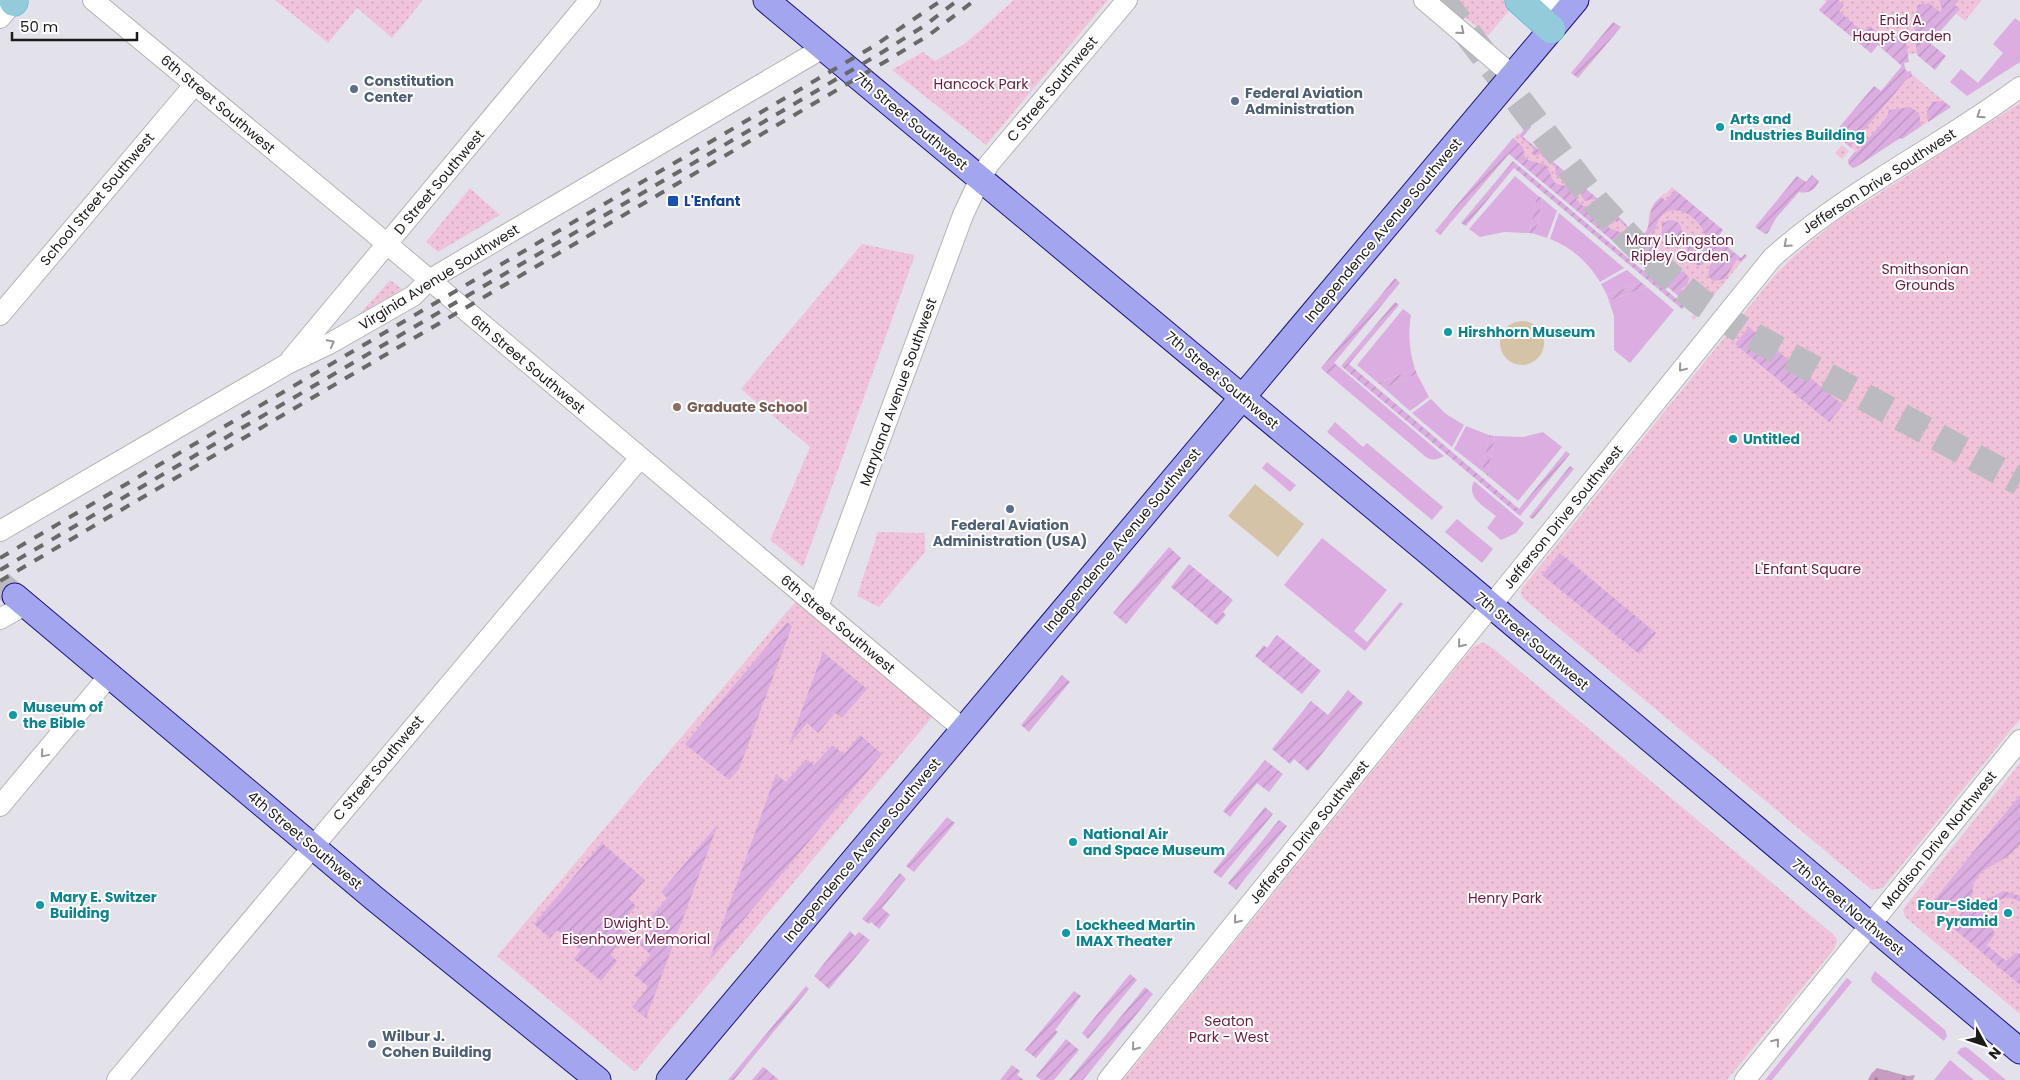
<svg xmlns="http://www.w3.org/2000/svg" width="2020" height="1080" font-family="Poppins,sans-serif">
  <defs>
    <pattern id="forest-firs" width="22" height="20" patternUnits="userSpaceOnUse" patternTransform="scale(1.25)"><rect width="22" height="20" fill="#c69cc1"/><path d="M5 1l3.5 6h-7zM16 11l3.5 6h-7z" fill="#a07e9c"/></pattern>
    <pattern id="park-dots" width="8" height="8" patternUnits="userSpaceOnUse" patternTransform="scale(1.25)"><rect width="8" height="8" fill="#f1c3db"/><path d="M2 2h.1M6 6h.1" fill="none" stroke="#cea7bb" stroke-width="1.8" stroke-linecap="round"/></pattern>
    <pattern id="garden-furrows" width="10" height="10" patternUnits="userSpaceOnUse" patternTransform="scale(1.25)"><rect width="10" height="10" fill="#dbade0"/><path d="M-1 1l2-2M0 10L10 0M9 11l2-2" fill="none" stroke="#bb94c0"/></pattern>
  </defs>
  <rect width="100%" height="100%" fill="#e3e2eb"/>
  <path fill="#dbade0" d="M2015 18 2020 22V62L1967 96 1950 82 1961 69 1978 83 2003 53 1993 44Z
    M1515 176 1537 195 1529 233 1504 232 1480 237 1469 229Z
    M1543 199 1557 211 1547 238 1535 234Z
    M1559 213 1624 268 1600 282C1588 262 1571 247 1550 239Z
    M1627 270 1641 282 1607 295 1601 284Z
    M1647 287 1674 310 1630 363 1614 350V316L1609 301Z
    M1403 309 1411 315C1408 334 1409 351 1415 369L1378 383 1357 365Z
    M1338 366 1444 456C1437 460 1433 461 1426 457L1330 376Z
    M1417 374 1429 397 1410 411 1384 388Z
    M1431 399 1446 414 1464 425 1452 447 1412 413Z
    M1335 422 1363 447 1367 443 1443 507 1432 520 1327 432Z
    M1466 426 1489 435 1482 471 1454 449Z
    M1543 432 1562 447 1518 501 1488 476 1495 436 1523 437Z
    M1267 462 1296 485 1290 492 1262 468Z
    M1474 481 1524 523 1516 533 1501 540 1487 528 1496 516C1484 506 1466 498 1474 481Z
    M1457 519 1493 549 1482 563 1445 532Z
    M1322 538 1387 590 1354 631 1367 642 1400 602 1403 604 1365 651 1284 585Z
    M1875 971 1945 1030 1947 1036 1944 1041 1872 982 1871 978Z
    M1847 978 1852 982 1772 1080H1765Z
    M1966 1047 1969 1049 2006 1080H1990L1957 1053 1961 1048Z
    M1950 1060 1974 1080H1934Z"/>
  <path fill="url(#forest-firs)" d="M1877 1068 1908 1076 1915 1075 1913 1080H1868L1871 1074Z"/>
  <path fill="url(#park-dots)" d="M275 0H423L392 38 357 8 328 43Z
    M1014 0H1108L986 145 892 70 923 52 935 61 966 43Z
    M1444 0H1505L1513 6 1488 36Z
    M1824 0H1982L1965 21 1955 13 1922 52 1907 55 1900 64 1878 45 1871 53 1819 10 1826 2Z
    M1902 66 1951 107 1902 139 1900 138 1856 167H1851L1848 160 1855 151 1842 140 1840 142 1832 136 1874 86 1881 91Z
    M2020 103V719L1883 888 1872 890 1524 599 1521 594 1522 588 1774 276 1793 257 1835 222Z
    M1518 133 1613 212 1625 223 1633 235 1642 236C1652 230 1646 218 1651 209 1654 203 1660 198 1664 193L1666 194 1672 187 1723 230 1716 238 1743 260 1694 320 1691 318 1696 311 1504 149Z
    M1842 145 1849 151 1842 159 1835 153Z
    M470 188 500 215 438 252 426 242Z
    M862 244 915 255 803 567 770 540 810 447 741 389Z
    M390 280 402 289 360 314Z
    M878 532 925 533V552L879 607 857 596Z
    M796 601 934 715 635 1072 497 956Z
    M1483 642 1494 649 1834 935 1837 940 1835 948 1727 1080H1123L1473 647Z
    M2020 763V1014L1905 917 1903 909Z"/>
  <path fill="url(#garden-furrows)" d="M1828 0H1838L1844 5 1839 11 1863 32 1869 26 1885 36 1903 37 1906 43 1909 62 1904 63 1906 72 1911 71 1912 76 1906 80 1853 143 1851 148 1842 140 1840 142 1832 136 1874 86 1881 91 1902 66 1878 45 1871 53 1819 10Z
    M1939 0H1959L1955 5 1960 9 1930 43 1946 56 1935 70 1917 55 1914 23 1918 5 1929 3 1940 12 1942 9Z
    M1613 22 1621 27 1578 78 1571 73Z
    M1943 101 1951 107 1928 122 1927 111 1933 102Z
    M1910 107 1919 113 1921 126 1902 139 1900 138 1856 167 1853 168 1849 165 1848 160 1855 152 1858 151 1887 117 1889 110Z
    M1530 122 1531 127 1523 137 1609 208 1607 210 1594 199 1585 201 1581 196 1582 190 1568 177 1563 180 1555 174 1556 168 1540 154 1535 156 1533 154V148L1519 136Z
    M1513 138 1523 147 1525 157 1528 160 1546 165 1554 182 1557 184 1572 187 1577 200 1583 206 1594 207 1601 211C1611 230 1600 225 1623 233 1634 255 1634 246 1655 247L1657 264 1652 268 1661 276 1664 270 1684 272 1689 278 1687 285 1681 289 1688 297 1692 296V292L1696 287 1704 289 1707 297 1702 305H1698L1691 300 1687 303 1509 154 1440 235 1435 231Z
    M1513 161 1685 306 1682 309 1514 168 1466 226 1461 223Z
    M1812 175 1819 181C1815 190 1809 194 1799 192L1776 218 1768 233 1765 234 1755 227 1797 176 1806 182Z
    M1675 190 1723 230 1717 238 1741 258 1745 254 1747 256 1741 262 1737 259 1725 279 1713 281 1708 276 1710 265 1717 262 1713 256H1708L1707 262 1700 266C1689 263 1685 251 1689 242L1696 240 1702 242 1706 241C1706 223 1678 200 1662 215 1657 220 1656 228 1654 234L1650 233 1648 235 1649 240 1640 242 1633 239 1628 229 1619 220 1617 222 1612 220 1613 212 1625 223 1633 235 1642 236C1654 228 1644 209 1661 197L1666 201Z
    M1537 195 1543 199 1535 234 1529 233Z
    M1669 220C1679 220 1682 225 1682 235L1679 238 1666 239 1662 237V224Z
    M1395 278 1400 283 1334 363 1338 366 1330 376 1321 368Z
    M1641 282 1647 287 1609 301 1607 295Z
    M1395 302 1399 305 1349 364 1519 509 1566 451 1570 454 1520 516 1341 366Z
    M1749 327 1843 405 1829 422 1735 344Z
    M1415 369 1417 374 1384 388 1378 383Z
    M1489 435 1495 436 1488 476 1482 471Z
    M1570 466 1574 469 1533 519 1529 517Z
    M1169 547 1181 558 1126 624 1113 613Z
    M1560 553 1656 633 1639 654 1542 575Z
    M1189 564 1233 600 1223 612 1226 615 1217 625 1171 587Z
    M787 622 792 626 739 769 729 780 685 744Z
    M1277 635 1321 671 1302 694 1255 656 1264 645 1267 648Z
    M823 652 867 689 842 718 835 713 818 733 807 723 789 745Z
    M1062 675 1070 682 1029 732 1021 725Z
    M1348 690 1363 703 1308 771 1294 759 1290 764 1272 749 1311 701 1328 715Z
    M860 735 882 754 709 961 776 774 786 782 806 759 814 765 832 745 844 754Z
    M1265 760 1283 774 1269 792 1257 783 1230 817 1223 811Z
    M2020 795V844C2015 849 2009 856 2002 860 1984 870 1972 874 1972 898L1940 905 1934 900Z
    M1265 807 1273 814 1221 878 1213 872Z
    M947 817 955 823 914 872 906 866Z
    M1279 820 1287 826 1236 890 1228 883Z
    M718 824 646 1018 632 1007 649 987 634 975 651 955 639 944 657 923 651 917 667 898 661 892Z
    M602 843 645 880 629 899 636 906 618 927 627 934 610 954 617 961 601 981 574 959 581 950 557 930 550 938 534 924Z
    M900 873 906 879 882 908 890 915 879 929 871 922 869 924 862 919Z
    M2004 891 2020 896V902C2006 892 1995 902 1984 912L1995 934 1987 945 2006 961 2015 953H2020V985L1953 928 1957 921 1956 919 1963 911Z
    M850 931 855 936 859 932 870 940 829 989 814 976Z
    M1130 974 1137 980 1088 1039 1082 1033Z
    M806 986 809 989 734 1080H728Z
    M1145 987 1153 994 1083 1080H1069Z
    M1074 991 1081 996 1055 1030 1058 1032 1036 1058 1025 1050Z
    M1066 1039 1079 1050 1054 1080H1041L1036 1076Z
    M1012 1065 1020 1071 1017 1075 1024 1080H1000Z
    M763 1067 765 1068 779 1080H752Z"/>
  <path fill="#d4c3a7" d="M1500 343a22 22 0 1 1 44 0a22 22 0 1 1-44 0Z
    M1255 484 1304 524 1278 557 1228 516Z"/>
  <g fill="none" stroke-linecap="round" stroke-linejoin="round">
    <path stroke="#bbbac1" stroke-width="25" stroke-dasharray="25 12" stroke-linecap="butt" d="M0 583 15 596"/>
    <path stroke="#bbbac1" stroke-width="28" stroke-dasharray="28 14" stroke-linecap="butt" d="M1442 0 1596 202 1631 240 1667 274 1699 301 1742 330 2020 482"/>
    <defs>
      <path id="minor" d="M93 0 368 228 963 729
        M1424 0 1512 75
        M1549 0 1565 13
        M0 18 15 0
        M0 315 195 84
        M291 359 590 0
        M0 531 287 364 329 344 413 296 429 280 823 48
        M818 607 963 215 980 179 989 164 1127 0
        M0 619 25 605
        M0 806 109 676
        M117 1080 640 458
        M1108 1080 1772 258C1847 190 1940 147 2020 87
        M1745 1080 2020 740"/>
      <path id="major" d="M766 0 1429 553 2020 1051
        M15 596 375 899 598 1080
        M669 1080 1576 0"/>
      <path id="highway" d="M13 0 14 2
        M1519 0 1551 29"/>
    </defs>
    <use href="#minor" stroke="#b4b4b4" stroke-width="22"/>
    <use href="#major" stroke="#1a1280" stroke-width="27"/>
    <use href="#highway" stroke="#39b7bf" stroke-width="29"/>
    <use href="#minor" stroke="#fff" stroke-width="20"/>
    <use href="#major" stroke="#a3a6ef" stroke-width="25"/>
    <use href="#highway" stroke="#93cbda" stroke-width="28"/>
    <path stroke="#696969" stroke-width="4" stroke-dasharray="10 10" stroke-linecap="butt" d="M0 558 874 46 942 0
      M0 570 881 53 924 26 958 0
      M0 581 888 60 929 35 975 0"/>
  </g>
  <defs><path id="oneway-chevron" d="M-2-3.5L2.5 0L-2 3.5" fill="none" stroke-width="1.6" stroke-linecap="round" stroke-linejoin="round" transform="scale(1.25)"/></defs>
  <g stroke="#989898">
    <use href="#oneway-chevron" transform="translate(1461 31) rotate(40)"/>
    <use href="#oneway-chevron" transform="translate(1980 115) rotate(147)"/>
    <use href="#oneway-chevron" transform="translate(1787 244) rotate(138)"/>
    <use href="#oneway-chevron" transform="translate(331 343) rotate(-28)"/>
    <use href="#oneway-chevron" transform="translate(1682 368) rotate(129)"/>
    <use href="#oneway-chevron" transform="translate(1461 644) rotate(129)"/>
    <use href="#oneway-chevron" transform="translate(44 754) rotate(130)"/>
    <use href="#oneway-chevron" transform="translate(1237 920) rotate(129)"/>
    <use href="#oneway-chevron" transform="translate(1776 1042) rotate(-51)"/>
    <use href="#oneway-chevron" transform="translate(1135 1047) rotate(129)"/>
  </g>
  <g fill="#5c6f8a" stroke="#fff" stroke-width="2">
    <circle cx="354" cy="89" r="5"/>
    <circle cx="1235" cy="101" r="5"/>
    <circle cx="1010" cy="509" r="5"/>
    <circle cx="372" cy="1044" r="5"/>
  </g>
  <g fill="#0f9aa8" stroke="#fff" stroke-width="2">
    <circle cx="1720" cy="127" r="5"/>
    <circle cx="1448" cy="332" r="5"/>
    <circle cx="1733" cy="439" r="5"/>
    <circle cx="13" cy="715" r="5"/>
    <circle cx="1073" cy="842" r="5"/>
    <circle cx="40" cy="905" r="5"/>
    <circle cx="2008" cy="913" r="5"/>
    <circle cx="1066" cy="933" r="5"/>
  </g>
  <rect fill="#1a4fb4" stroke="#fff" stroke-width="2" x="667" y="195" width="12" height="12" rx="2.5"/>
  <circle fill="#8d6e63" stroke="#fff" stroke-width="2" cx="677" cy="407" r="5"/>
  <g text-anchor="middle" stroke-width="4" stroke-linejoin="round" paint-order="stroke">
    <g font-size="14" fill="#6a1842" stroke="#fff">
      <text x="1902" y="25">Enid A.<tspan x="1902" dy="16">Haupt Garden</tspan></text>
      <text x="981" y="89">Hancock Park</text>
      <text x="1680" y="245">Mary Livingston<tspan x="1680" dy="16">Ripley Garden</tspan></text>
      <text x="1925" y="274">Smithsonian<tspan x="1925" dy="16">Grounds</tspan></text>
      <text x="1808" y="574">L'Enfant Square</text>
      <text x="1505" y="903">Henry Park</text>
      <text x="636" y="928">Dwight D.<tspan x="636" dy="16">Eisenhower Memorial</tspan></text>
      <text x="1229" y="1026">Seaton<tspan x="1229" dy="16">Park - West</tspan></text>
    </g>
    <g font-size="14" font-weight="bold" fill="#4e5e75" stroke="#fff" text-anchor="start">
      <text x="364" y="86">Constitution<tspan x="364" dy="16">Center</tspan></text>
      <text x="1245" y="98">Federal Aviation<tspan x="1245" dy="16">Administration</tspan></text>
      <text x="1010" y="530" text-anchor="middle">Federal Aviation<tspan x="1010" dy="16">Administration (USA)</tspan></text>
      <text x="382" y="1041">Wilbur J.<tspan x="382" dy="16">Cohen Building</tspan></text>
    </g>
    <g font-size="14" fill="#1b1b1b" stroke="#fff">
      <text transform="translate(1052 89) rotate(-50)" y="5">C Street Southwest</text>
      <text transform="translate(218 104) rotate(40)" y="5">6th Street Southwest</text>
      <text transform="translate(911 121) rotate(40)" y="5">7th Street Southwest</text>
      <text transform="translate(1879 181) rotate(-33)" y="5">Jefferson Drive Southwest</text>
      <text transform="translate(439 182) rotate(-50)" y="5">D Street Southwest</text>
      <text transform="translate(97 199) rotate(-50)" y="5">School Street Southwest</text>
      <text transform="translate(1383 230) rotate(-50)" y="5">Independence Avenue Southwest</text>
      <text transform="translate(439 277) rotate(-32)" y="5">Virginia Avenue Southwest</text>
      <text transform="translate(528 364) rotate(40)" y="5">6th Street Southwest</text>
      <text transform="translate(1222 380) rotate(40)" y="5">7th Street Southwest</text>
      <text transform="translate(898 392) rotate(-70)" y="5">Maryland Avenue Southwest</text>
      <text transform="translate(1563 517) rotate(-51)" y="5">Jefferson Drive Southwest</text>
      <text transform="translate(1122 540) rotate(-50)" y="5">Independence Avenue Southwest</text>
      <text transform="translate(838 624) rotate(40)" y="5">6th Street Southwest</text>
      <text transform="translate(1532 641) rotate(40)" y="5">7th Street Southwest</text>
      <text transform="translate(378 768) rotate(-50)" y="5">C Street Southwest</text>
      <text transform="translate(1309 832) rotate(-51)" y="5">Jefferson Drive Southwest</text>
      <text transform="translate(305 840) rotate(40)" y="5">4th Street Southwest</text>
      <text transform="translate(1939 840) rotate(-51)" y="5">Madison Drive Northwest</text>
      <text transform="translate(862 850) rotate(-50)" y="5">Independence Avenue Southwest</text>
      <text transform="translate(1848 907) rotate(40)" y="5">7th Street Northwest</text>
    </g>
    <g font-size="14" font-weight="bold" fill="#0d838f" stroke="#fff" text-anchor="start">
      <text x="1730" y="124">Arts and<tspan x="1730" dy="16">Industries Building</tspan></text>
      <text x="1458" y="337">Hirshhorn Museum</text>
      <text x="1743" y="444">Untitled</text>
      <text x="23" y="712">Museum of<tspan x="23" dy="16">the Bible</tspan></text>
      <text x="1083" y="839">National Air<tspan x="1083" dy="16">and Space Museum</tspan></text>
      <text x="50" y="902">Mary E. Switzer<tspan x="50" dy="16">Building</tspan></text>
      <text x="1998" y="910" text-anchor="end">Four-Sided<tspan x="1998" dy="16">Pyramid</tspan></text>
      <text x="1076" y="930">Lockheed Martin<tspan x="1076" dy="16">IMAX Theater</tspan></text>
    </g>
    <g font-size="14" font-weight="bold" fill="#164399" stroke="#fff" text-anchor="start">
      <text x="684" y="206">L'Enfant</text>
    </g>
    <g font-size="14" font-weight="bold" fill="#785e54" stroke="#fff" text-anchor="start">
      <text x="687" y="412">Graduate School</text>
    </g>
  </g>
  <g transform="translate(1985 1045) rotate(130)" stroke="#ffffff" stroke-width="4" paint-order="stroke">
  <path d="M0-4L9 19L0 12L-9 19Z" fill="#1b1b1b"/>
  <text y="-8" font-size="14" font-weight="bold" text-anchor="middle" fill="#1b1b1b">N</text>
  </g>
  <path d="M12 32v8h125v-8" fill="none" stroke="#1b1b1b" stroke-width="2.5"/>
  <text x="20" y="32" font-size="15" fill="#1b1b1b" stroke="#ffffff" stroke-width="4" paint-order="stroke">50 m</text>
</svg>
